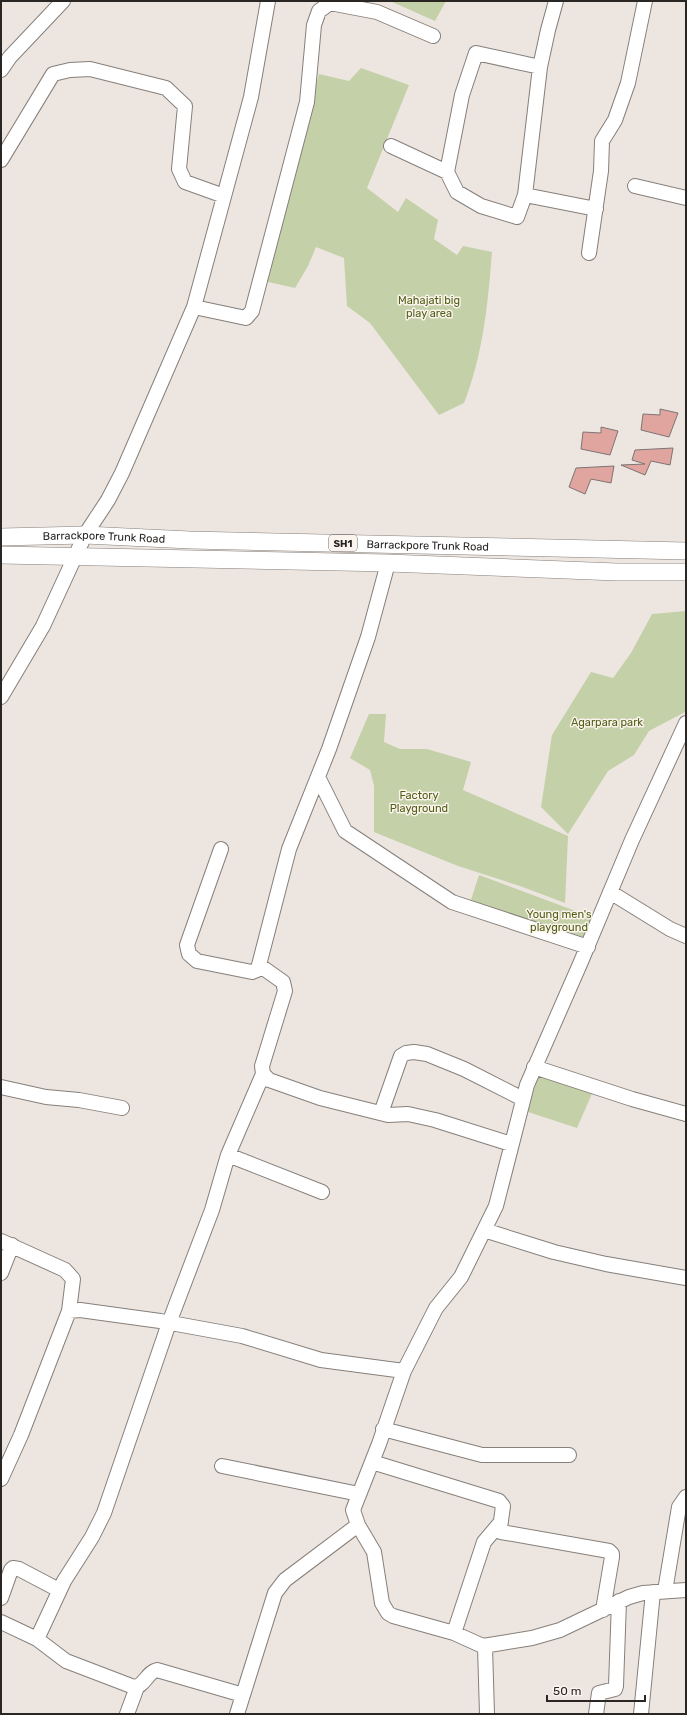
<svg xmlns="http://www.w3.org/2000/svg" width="687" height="1715" font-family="Rubik,sans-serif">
  <rect width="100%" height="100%" fill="#ede6e0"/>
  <path fill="#c4d0a8" d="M390 1H446L435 21Z
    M361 68 409 85 367 188 398 212 406 198 438 220 434 239 457 255 463 246 492 252C488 303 483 355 464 403L439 415 370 323 347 306 344 258 316 247 308 266 295 288 264 281 319 74 349 81Z
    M686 611 685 712 649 731 634 755 608 771 568 834 541 807 552 735 591 672 613 678 631 653 652 614Z
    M369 714H386L384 742 400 749H427L471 762 463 790 568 836 565 903 520 886 458 866 374 832V786L370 770 350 758Z
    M479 875 597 919 586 946 470 903Z
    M541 1072 594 1089 577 1128 525 1111Z"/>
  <path fill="#e0a59f" stroke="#7d7473" d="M660 409 678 413 669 437 641 430 643 414 660 415Z
    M601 427 618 431 610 455 581 449 583 432 601 433Z
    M673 448 670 465 651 461 645 475 621 465 645 464 632 460 635 450Z
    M614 466 611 483 591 479 585 494 569 487 576 468Z"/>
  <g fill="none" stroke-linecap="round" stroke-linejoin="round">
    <defs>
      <path id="minor" d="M540 67 476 53 462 95 447 172 457 192 481 206 517 217 525 195 540 67 548 30 556 1
        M1 70 10 57 63 1
        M391 146 447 172
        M1 160 53 74 70 70 90 69 166 88 185 106 179 169 185 182 224 196
        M635 186 686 198
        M525 195 596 209
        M589 253 601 171 602 141 615 120 628 83 645 1
        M194 307 246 318 252 311 307 102 314 25 319 11 330 3 377 12 433 36
        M1 697 43 626 85 535 108 500 122 473 194 307 251 97 268 1
        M318 777 345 831 452 902 588 947
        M221 849 187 945 189 954 197 961 252 972 257 970 259 965 289 849 329 749 368 637 388 563
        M610 892 670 929 686 936
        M259 965 283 982 285 991 262 1066 263 1074 269 1080 320 1098 388 1115 408 1114 435 1120 511 1144
        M534 1067 632 1099 686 1114
        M1 1087 46 1097 79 1100 122 1108
        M381 1113 401 1056 406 1053 414 1052 427 1054 464 1069 523 1099
        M228 1155 322 1192
        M484 1230 554 1252 606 1264 686 1278
        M1 1241 65 1270 73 1279 69 1311
        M1 1273 12 1245
        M383 1429 482 1455H569
        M372 1462 499 1501 503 1506 500 1528 501 1532 609 1551 612 1554V1557L603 1610
        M222 1466 359 1494
        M1 1479 21 1435 69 1311 80 1310 160 1321 242 1336 321 1360 404 1371
        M665 1591 679 1507 686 1497
        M1 1598 11 1570 13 1568 19 1569 59 1590
        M1 1622 37 1639 66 1661 134 1687C144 1687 147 1672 157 1670L243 1695 237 1714
        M454 1633 484 1542 501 1522
        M37 1639 64 1581 92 1537 104 1513 169 1323 212 1210 228 1155 263 1074
        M483 1646 532 1638 560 1630 629 1597 643 1593 686 1590
        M243 1695 275 1593 285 1580 358 1525
        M127 1714 137 1687
        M487 1714 485 1647 454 1633 393 1616 388 1613 382 1603 374 1552 358 1525 353 1510 379 1444 404 1371 436 1308 461 1277 496 1206 527 1085 580 964 632 840 686 723
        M596 1714 599 1693 615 1689 616 1686 619 1601
        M641 1714 653 1592"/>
      <g id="major">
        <path id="s1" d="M1 537 85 535 190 540 686 551"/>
        <path d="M1 555 388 563 617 572H686"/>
      </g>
    </defs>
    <use href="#minor" stroke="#867f7a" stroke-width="16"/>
    <use href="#major" stroke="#867f7a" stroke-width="18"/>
    <use href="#minor" stroke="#fff" stroke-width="14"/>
    <use href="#major" stroke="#fff" stroke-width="17"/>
  </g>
  <g text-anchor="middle" stroke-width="3" stroke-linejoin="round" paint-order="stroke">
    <rect fill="#fbf3ed" stroke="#686460" stroke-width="1" x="329" y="535" width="28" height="16" rx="3"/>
    <g font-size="10" font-weight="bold" fill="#292624">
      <text x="343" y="547">SH1</text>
    </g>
    <g font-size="11" fill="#4f5f13" stroke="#fbf3ed">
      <text x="429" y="304">Mahajati big<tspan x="429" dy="13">play area</tspan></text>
      <text x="607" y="726">Agarpara park</text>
      <text x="419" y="799">Factory<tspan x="419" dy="13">Playground</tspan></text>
      <text x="559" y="918">Young men's<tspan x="559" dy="13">playground</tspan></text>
    </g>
    <g font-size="11" fill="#292624" stroke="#fbf3ed">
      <text dy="4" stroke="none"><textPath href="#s1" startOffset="103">Barrackpore Trunk Road</textPath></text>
      <text dy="4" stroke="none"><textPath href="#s1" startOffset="427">Barrackpore Trunk Road</textPath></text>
    </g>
  </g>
  <rect width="687" height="1715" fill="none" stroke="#292624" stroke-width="4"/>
  <path d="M547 1695v6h98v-6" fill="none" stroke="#292624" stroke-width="2"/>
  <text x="553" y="1695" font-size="12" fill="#292624" stroke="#fbf3ed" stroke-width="3" paint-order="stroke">50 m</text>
</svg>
